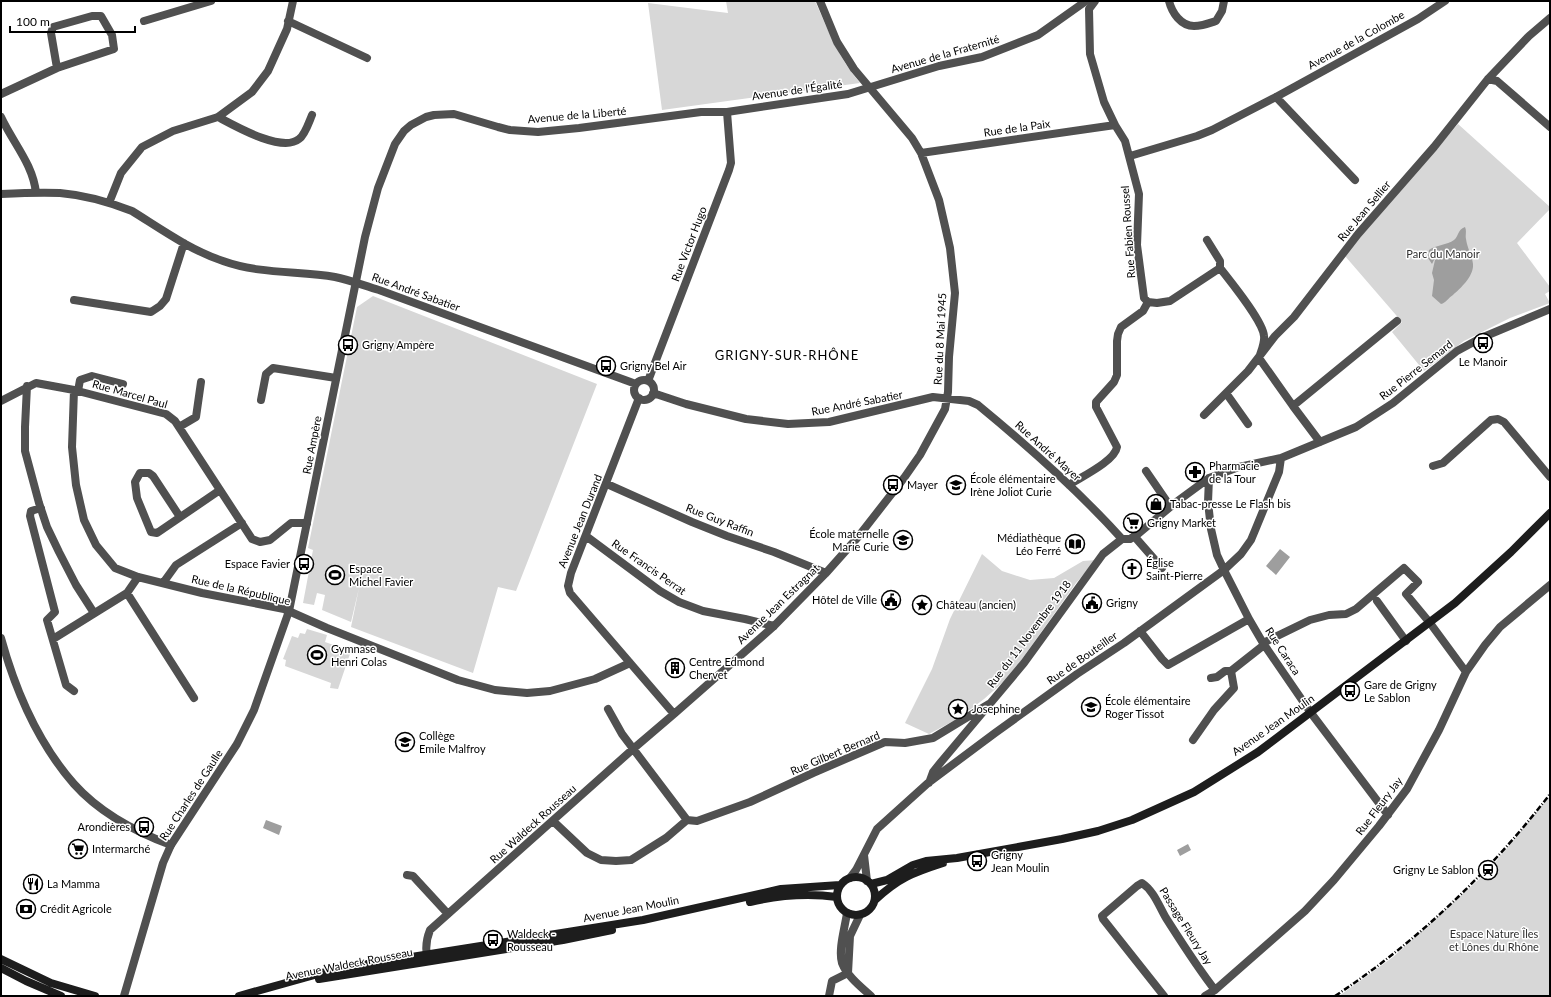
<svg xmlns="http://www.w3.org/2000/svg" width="1551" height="997" font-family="Lato,sans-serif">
  <rect width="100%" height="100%" fill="#fff"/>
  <path fill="#d7d7d7" d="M726 1H815C828 30 839 59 860 83L662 110 648 3 728 13Z
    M1458 124 1550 207V209L1517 243 1550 287V291L1545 294 1550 303 1510 318 1464 341 1424 371 1392 332 1402 322 1345 256 1371 223Z
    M373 296 597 384 516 591 498 587 473 673 351 627 359 588 351 622 322 610 325 595 317 593 314 605 303 603 313 550 308 548 357 307Z
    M982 554 1002 571 1030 580 1054 578 1083 561 1096 560 1076 583 1010 676 984 699 959 718 929 734 905 723 932 669 950 619Z
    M307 629 327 635 325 642 351 651 338 689 330 688 331 683 285 666 286 660 283 659 292 636 298 638 300 633 305 634Z
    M1550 796V996H1339L1393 957 1487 872Z"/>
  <path fill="#9e9e9e" d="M1465 227C1467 231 1465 235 1466 239 1467 247 1472 256 1473 264 1474 276 1461 288 1453 295 1448 298 1446 303 1441 304L1432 296 1434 280 1432 273 1435 260H1434L1432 264 1428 258 1429 250C1436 245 1447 245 1454 240 1459 236 1457 230 1465 227Z
    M1280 549 1290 557 1276 575 1266 566Z
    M266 820 282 826 279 835 263 828Z
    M1188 844 1191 850 1180 856 1177 850Z"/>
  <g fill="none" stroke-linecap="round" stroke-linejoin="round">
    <path stroke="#505050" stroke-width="8" d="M1095 1 1089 9 1090 54 1104 102 1115 125 1125 141 1139 194 1137 245 1144 298 1148 302
      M1169 1C1172 13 1181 26 1194 26 1202 26 1210 23 1216 21L1222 11 1224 1
      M144 21 211 1
      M288 21 367 58
      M1488 79 1497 81 1550 127
      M1 94 57 68 114 49 112 35 101 16H92L53 27 51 33 57 68
      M1276 97 1355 180
      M1 117C13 143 33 164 36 193
      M218 117C235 126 282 153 299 139 305 135 309 122 312 115
      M921 153 1115 125
      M1130 156 1197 136 1212 130 1276 97 1418 19 1445 1
      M1 194C20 193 41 192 60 193 84 195 109 202 132 211 161 229 190 250 223 261 259 274 298 271 335 277 350 280 365 286 379 290L636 384
      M109 203 121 173 142 147 173 131 218 117 252 92 268 71 287 29 293 1
      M1207 240 1220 261V268
      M74 300 151 312 160 306 166 299 184 243
      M1148 302 1157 303 1170 301 1220 268C1230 281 1263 321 1264 336 1265 343 1261 351 1259 358L1293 406 1320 442
      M634 390a10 10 0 1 1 20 0a10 10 0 1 1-20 0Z
      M648 381 729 170 731 163 727 112
      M27 386 25 427V451L39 503 47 527 59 552 76 585 94 613
      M74 390 72 447 76 485 84 520 96 545 115 568 138 577 202 593 284 609 327 628 458 680 495 690 527 693 550 691 595 679 630 663
      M78 391 80 380 92 376 123 384
      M653 393 686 404 746 419 788 424 829 422 933 397 969 401 978 405C1029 447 1078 490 1122 539
      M1226 393 1248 424
      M639 398 571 573 568 586 570 593 674 714
      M261 400 266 374 273 368 336 378
      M1 401 36 383 74 390 166 414 175 421 252 539 260 542 270 540 291 523H307
      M1293 406 1397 321
      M1204 415 1248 371 1275 336 1294 317 1358 234 1434 147 1488 79 1529 36 1550 18
      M179 427 196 417 201 382
      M1433 466 1443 463 1491 420 1498 419 1504 422 1550 477
      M1146 471 1170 506
      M1209 478 1208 502 1211 529 1217 555 1224 570 1249 619 1263 643 1311 713 1388 815
      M607 484 692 522 727 536 774 552 826 573
      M1069 485C1081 477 1115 461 1117 447L1096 407V402L1114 382 1117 375V341L1118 334 1121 327 1143 311 1148 302
      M41 508 31 511 30 516 55 612 47 620 66 685 74 691
      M180 517 153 476 149 473H140L135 482 137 498 151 532 157 533 220 490
      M586 536 660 591 679 602 703 611 745 619 774 626
      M1134 536 1162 568
      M1122 539H1130L1138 534 1175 503 1209 478 1239 467 1281 458 1356 427 1393 403 1457 351 1481 338 1550 309
      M163 583 176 565 242 523
      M127 593 194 698
      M1377 601 1406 641
      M1140 631 1162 659 1168 665 1249 619
      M1 638C15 689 38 743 74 784 99 812 136 832 171 845
      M53 639 127 593 138 577
      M1263 643 1310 620 1329 615 1346 614 1356 609 1404 568 1418 582 1406 594 1430 623 1466 672
      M1211 678 1217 677 1225 671H1231
      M608 709 622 734 687 820
      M1193 740 1214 710 1234 688 1231 671 1264 645
      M929 783 933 772 941 762 1024 663 1103 554 1122 539
      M553 821 587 853 601 860 616 861 631 860 666 838 687 820 697 821 750 802 813 773 885 742 905 743 933 738 989 704
      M864 855 867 881
      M407 875 413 876 448 914
      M850 878 856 870 877 829 928 783 995 733 1077 674 1124 643 1224 570 1241 554 1251 540 1256 528 1279 472 1281 458
      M428 960C425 950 426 940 430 930L633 749 674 714 774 626 826 573 858 537 904 478 920 455 945 409 948 392 949 357 955 293 950 248 939 200 921 153 912 138 854 69 837 42 820 1
      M829 996 832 981 848 973
      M1164 996 1103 919 1102 916 1137 886 1142 883C1154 891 1159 906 1166 918 1182 943 1197 967 1215 990
      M1205 996 1215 990 1305 911 1334 880 1379 826 1407 789 1439 730 1466 672 1485 645 1500 627 1550 585"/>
    <path stroke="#505050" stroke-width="8" d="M847 913C845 927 838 950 842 963 847 976 861 987 871 996
      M848 973 850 936 860 915
      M124 996 163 863 171 845 237 744 254 710 289 611 365 237 378 188 395 144 404 131 411 125 426 117 434 115 454 114 498 127 510 130 538 132 579 128 701 112H727L848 94 939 66 982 57 1038 35 1086 1"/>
    <path stroke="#1d1d1d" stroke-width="8" d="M837 896a19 19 0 1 1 38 0a19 19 0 1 1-38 0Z
      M871 884 887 880 913 865 926 861 957 858 1062 839 1098 831 1132 820 1194 792 1258 752 1455 603 1511 552 1550 513
      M875 900C899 878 912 873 943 863
      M750 902C780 895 807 893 837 897
      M1 959 51 983 95 996
      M1 968 26 981 61 996
      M319 979 563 940 612 930
      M239 996 336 969 643 920 781 889 840 885"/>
    <path stroke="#000" stroke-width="2.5" stroke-dasharray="6 2 1 2" stroke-linecap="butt" d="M1335 996C1417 942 1490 872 1550 794"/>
  </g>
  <defs>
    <symbol id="bus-ring" viewBox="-11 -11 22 22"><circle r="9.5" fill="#fff" stroke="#000" stroke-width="1.5"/><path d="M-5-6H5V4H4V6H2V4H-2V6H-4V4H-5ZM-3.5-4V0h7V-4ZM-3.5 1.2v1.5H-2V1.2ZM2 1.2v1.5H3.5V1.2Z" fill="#000"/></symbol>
    <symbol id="pharmacy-ring" viewBox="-11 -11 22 22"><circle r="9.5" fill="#fff" stroke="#000" stroke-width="1.5"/><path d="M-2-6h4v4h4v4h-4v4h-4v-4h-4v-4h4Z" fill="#000"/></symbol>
    <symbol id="school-ring" viewBox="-11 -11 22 22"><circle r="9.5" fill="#fff" stroke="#000" stroke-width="1.5"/><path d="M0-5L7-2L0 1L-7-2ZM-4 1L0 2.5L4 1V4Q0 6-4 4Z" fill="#000"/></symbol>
    <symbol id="shop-ring" viewBox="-11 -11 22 22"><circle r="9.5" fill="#fff" stroke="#000" stroke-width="1.5"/><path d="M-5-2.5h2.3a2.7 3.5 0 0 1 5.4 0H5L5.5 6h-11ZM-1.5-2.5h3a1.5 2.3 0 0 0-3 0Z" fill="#000"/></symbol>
    <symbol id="supermarket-ring" viewBox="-11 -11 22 22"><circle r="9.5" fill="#fff" stroke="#000" stroke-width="1.5"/><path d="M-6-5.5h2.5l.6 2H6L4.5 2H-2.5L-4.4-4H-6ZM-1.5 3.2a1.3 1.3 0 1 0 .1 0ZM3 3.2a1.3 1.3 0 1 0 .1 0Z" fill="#000"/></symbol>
    <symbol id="library-ring" viewBox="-11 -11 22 22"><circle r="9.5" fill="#fff" stroke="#000" stroke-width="1.5"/><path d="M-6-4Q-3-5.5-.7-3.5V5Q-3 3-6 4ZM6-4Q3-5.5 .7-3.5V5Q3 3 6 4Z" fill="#000"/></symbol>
    <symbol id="church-ring" viewBox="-11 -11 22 22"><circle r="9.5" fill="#fff" stroke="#000" stroke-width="1.5"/><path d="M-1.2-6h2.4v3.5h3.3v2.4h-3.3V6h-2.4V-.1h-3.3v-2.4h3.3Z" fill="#000"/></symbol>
    <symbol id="stadium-ring" viewBox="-11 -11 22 22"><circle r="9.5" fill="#fff" stroke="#000" stroke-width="1.5"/><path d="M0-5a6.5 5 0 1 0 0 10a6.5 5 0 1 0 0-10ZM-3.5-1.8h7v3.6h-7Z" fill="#000"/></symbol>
    <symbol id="civic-ring" viewBox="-11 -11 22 22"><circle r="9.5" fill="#fff" stroke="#000" stroke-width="1.5"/><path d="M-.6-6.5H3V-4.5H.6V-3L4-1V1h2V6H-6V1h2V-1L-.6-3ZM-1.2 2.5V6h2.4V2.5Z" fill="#000"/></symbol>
    <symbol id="sight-ring" viewBox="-11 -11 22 22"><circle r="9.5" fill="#fff" stroke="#000" stroke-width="1.5"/><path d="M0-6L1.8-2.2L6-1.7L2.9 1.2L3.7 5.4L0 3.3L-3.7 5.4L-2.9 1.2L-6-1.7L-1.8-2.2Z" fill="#000"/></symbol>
    <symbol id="building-ring" viewBox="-11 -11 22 22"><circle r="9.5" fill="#fff" stroke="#000" stroke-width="1.5"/><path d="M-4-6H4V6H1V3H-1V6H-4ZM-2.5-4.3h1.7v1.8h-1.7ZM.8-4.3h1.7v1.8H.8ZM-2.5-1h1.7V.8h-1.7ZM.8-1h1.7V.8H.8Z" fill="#000"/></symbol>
    <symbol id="station-ring" viewBox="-11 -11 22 22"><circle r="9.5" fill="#fff" stroke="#000" stroke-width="1.5"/><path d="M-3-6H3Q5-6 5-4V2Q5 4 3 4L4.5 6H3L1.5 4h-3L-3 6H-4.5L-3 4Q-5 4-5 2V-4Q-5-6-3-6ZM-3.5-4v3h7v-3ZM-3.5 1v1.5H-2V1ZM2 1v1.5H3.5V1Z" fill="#000"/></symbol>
    <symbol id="restaurant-ring" viewBox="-11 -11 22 22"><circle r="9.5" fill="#fff" stroke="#000" stroke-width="1.5"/><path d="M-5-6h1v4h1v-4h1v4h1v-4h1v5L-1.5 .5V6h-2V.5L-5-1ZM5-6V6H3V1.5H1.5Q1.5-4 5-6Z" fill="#000"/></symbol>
    <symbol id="bank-ring" viewBox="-11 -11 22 22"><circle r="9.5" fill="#fff" stroke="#000" stroke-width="1.5"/><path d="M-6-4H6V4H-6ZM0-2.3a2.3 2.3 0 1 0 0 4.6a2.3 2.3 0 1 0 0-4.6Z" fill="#000"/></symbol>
  </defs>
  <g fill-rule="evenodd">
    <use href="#bus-ring" x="1472" y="332" width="22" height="22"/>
    <use href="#bus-ring" x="337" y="334" width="22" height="22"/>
    <use href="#bus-ring" x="595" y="355" width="22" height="22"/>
    <use href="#pharmacy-ring" x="1184" y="461" width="22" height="22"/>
    <use href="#bus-ring" x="882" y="474" width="22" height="22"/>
    <use href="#school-ring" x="945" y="474" width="22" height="22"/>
    <use href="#shop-ring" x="1145" y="493" width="22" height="22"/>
    <use href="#supermarket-ring" x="1122" y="512" width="22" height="22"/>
    <use href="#school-ring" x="892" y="529" width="22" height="22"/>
    <use href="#library-ring" x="1064" y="533" width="22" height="22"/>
    <use href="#bus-ring" x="293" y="553" width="22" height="22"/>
    <use href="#church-ring" x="1121" y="558" width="22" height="22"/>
    <use href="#stadium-ring" x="324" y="564" width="22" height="22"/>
    <use href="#civic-ring" x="880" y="589" width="22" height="22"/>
    <use href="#civic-ring" x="1081" y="592" width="22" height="22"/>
    <use href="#sight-ring" x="911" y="594" width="22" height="22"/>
    <use href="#stadium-ring" x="306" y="644" width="22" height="22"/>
    <use href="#building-ring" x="664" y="657" width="22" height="22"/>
    <use href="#bus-ring" x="1339" y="680" width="22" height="22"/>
    <use href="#school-ring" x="1080" y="696" width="22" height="22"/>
    <use href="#sight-ring" x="947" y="698" width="22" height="22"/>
    <use href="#school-ring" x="394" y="731" width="22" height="22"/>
    <use href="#bus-ring" x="133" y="816" width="22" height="22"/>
    <use href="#supermarket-ring" x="67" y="838" width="22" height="22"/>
    <use href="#bus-ring" x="966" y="850" width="22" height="22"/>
    <use href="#station-ring" x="1477" y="859" width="22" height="22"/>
    <use href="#restaurant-ring" x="22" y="873" width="22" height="22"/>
    <use href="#bank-ring" x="15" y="898" width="22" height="22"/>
    <use href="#bus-ring" x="482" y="929" width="22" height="22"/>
  </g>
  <g text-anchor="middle" stroke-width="3" stroke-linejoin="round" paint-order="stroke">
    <g font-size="11" fill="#000" stroke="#fff">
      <text transform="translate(1356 40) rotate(-29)" y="4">Avenue de la Colombe</text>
      <text transform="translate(945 54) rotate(-16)" y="4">Avenue de la Fraternité</text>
      <text transform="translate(797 90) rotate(-8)" y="4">Avenue de l'Égalité</text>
      <text transform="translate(577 115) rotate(-5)" y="4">Avenue de la Liberté</text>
      <text transform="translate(1017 128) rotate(-8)" y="4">Rue de la Paix</text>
      <text transform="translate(1364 211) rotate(-50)" y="4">Rue Jean Sellier</text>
      <text transform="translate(1128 232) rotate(-94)" y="4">Rue Fabien Roussel</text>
      <text transform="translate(689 244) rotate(-69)" y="4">Rue Victor Hugo</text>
      <text transform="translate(416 292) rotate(20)" y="4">Rue André Sabatier</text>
      <text transform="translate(940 339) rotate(-87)" y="4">Rue du 8 Mai 1945</text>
      <text transform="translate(1416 370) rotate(-38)" y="4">Rue Pierre Semard</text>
      <text transform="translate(130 394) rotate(16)" y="4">Rue Marcel Paul</text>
      <text transform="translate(857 403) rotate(-11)" y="4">Rue André Sabatier</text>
      <text transform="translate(312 445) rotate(-79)" y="4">Rue Ampère</text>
      <text transform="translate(1048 451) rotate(42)" y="4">Rue André Mayer</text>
      <text transform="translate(720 520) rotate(21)" y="4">Rue Guy Raffin</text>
      <text transform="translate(580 521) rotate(-68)" y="4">Avenue Jean Durand</text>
      <text transform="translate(649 567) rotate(35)" y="4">Rue Francis Perrat</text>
      <text transform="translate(241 590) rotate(13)" y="4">Rue de la République</text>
      <text transform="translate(778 604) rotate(-44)" y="4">Avenue Jean Estragnat</text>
      <text transform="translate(1029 634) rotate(-53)" y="4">Rue du 11 Novembre 1918</text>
      <text transform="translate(1283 651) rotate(57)" y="4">Rue Caraca</text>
      <text transform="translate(1082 658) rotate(-35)" y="4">Rue de Bouteiller</text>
      <text transform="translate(1273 725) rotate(-35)" y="4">Avenue Jean Moulin</text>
      <text transform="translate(835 753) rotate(-23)" y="4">Rue Gilbert Bernard</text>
      <text transform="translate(191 795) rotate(-57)" y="4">Rue Charles de Gaulle</text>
      <text transform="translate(1379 806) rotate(-53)" y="4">Rue Fleury Jay</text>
      <text transform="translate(533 824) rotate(-42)" y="4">Rue Waldeck Rousseau</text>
      <text transform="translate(631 909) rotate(-11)" y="4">Avenue Jean Moulin</text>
      <text transform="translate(1186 926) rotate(58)" y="4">Passage Fleury Jay</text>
      <text transform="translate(349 964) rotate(-11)" y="4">Avenue Waldeck Rousseau</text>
    </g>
    <g font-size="11" fill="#2e2e2e" stroke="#fff">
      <text x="1443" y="258">Parc du Manoir</text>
      <text x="1494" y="938">Espace Nature Îles<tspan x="1494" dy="13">et Lônes du Rhône</tspan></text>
    </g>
    <g font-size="11" fill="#000" stroke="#fff" text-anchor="start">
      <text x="362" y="349">Grigny Ampère</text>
      <text x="1483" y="366" text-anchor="middle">Le Manoir</text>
      <text x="620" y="370">Grigny Bel Air</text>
      <text x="1209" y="470">Pharmacie<tspan x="1209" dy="13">de la Tour</tspan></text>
      <text x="970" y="483">École élémentaire<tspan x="970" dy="13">Irène Joliot Curie</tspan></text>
      <text x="907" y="489">Mayer</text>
      <text x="1170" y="508">Tabac-presse Le Flash bis</text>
      <text x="1147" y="527">Grigny Market</text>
      <text x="889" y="538" text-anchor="end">École maternelle<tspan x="889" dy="13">Marie Curie</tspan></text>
      <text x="1061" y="542" text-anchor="end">Médiathèque<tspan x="1061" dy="13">Léo Ferré</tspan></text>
      <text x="1146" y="567">Église<tspan x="1146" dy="13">Saint-Pierre</tspan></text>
      <text x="290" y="568" text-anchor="end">Espace Favier</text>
      <text x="349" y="573">Espace<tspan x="349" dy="13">Michel Favier</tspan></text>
      <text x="877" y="604" text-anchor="end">Hôtel de Ville</text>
      <text x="1106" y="607">Grigny</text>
      <text x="936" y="609">Château (ancien)</text>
      <text x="331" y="653">Gymnase<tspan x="331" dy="13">Henri Colas</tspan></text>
      <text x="689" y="666">Centre Edmond<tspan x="689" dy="13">Chervet</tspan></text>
      <text x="1364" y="689">Gare de Grigny<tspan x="1364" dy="13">Le Sablon</tspan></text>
      <text x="1105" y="705">École élémentaire<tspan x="1105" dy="13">Roger Tissot</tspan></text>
      <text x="972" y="713">Josephine</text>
      <text x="419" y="740">Collège<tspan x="419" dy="13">Emile Malfroy</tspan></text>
      <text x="130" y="831" text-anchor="end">Arondières</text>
      <text x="92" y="853">Intermarché</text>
      <text x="991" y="859">Grigny<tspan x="991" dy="13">Jean Moulin</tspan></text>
      <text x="1474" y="874" text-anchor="end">Grigny Le Sablon</text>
      <text x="47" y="888">La Mamma</text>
      <text x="40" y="913">Crédit Agricole</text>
      <text x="507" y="938">Waldeck -<tspan x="507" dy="13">Rousseau</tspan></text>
    </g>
    <g font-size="13" letter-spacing="1" fill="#000" stroke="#fff">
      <text x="787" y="360">GRIGNY-SUR-RHÔNE</text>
    </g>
  </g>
  <rect width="1551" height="997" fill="none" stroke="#000000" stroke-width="4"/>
  <path d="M10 26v6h125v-6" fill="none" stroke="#000000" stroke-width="2"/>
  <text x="16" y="26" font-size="12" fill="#000000" stroke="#ffffff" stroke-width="3" paint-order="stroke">100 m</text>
</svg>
